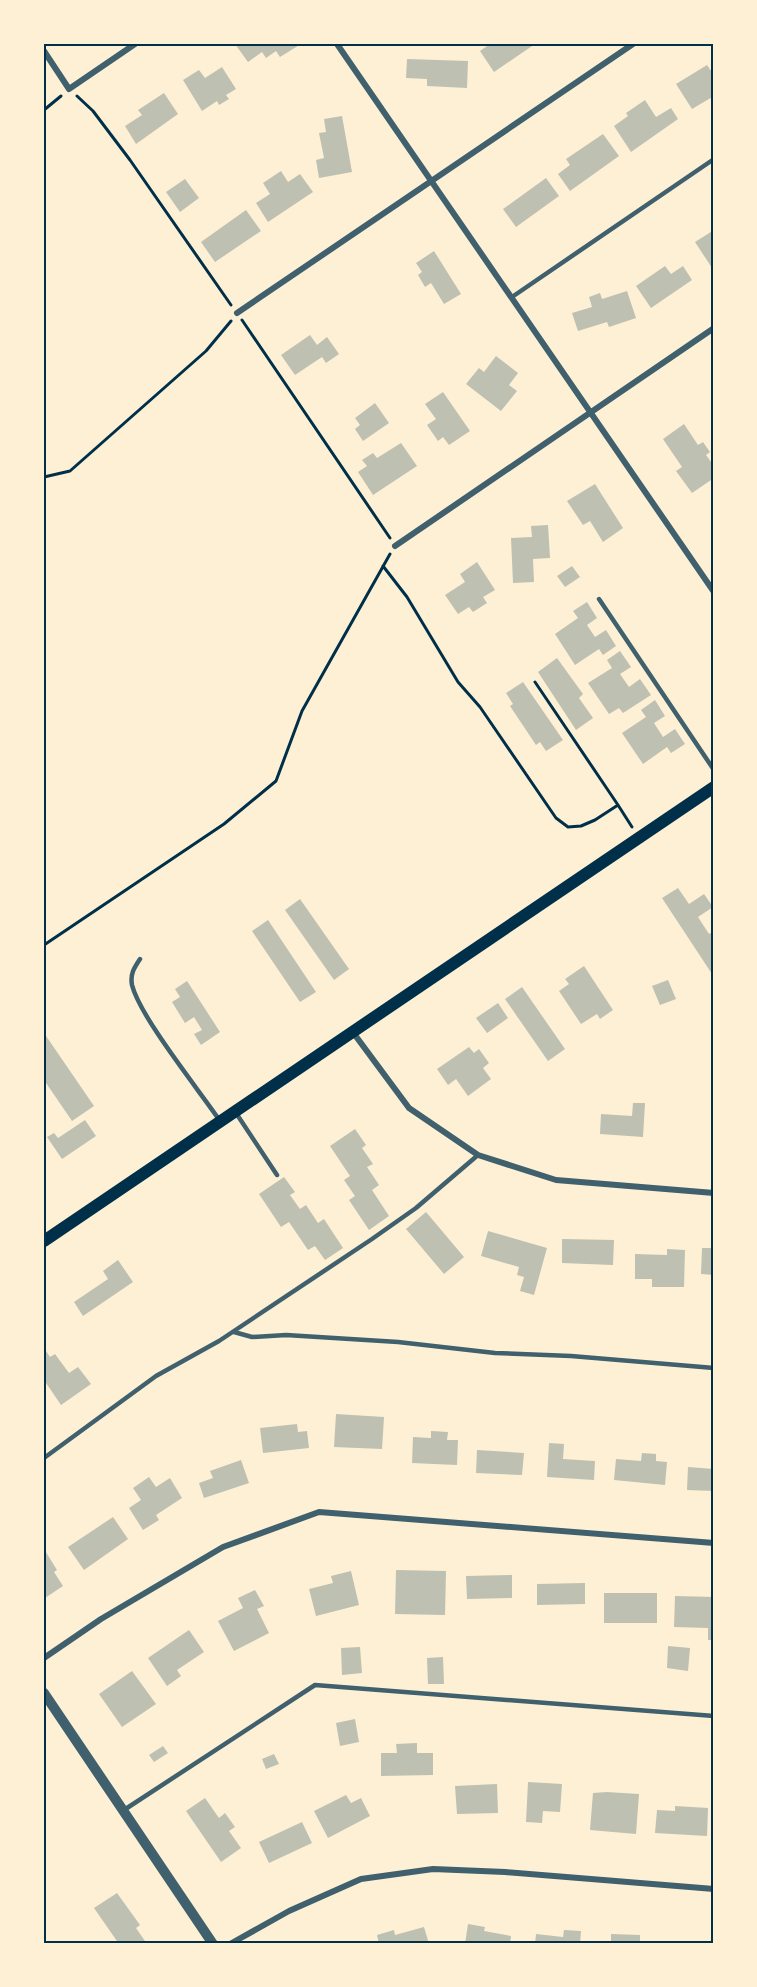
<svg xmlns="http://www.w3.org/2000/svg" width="757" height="1987" font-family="'Work Sans',sans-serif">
  <rect width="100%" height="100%" fill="#fdf0d5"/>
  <path fill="#bec0b2" d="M235 44H301L280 57 276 51 266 58 262 52 248 62Z
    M490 44H535L494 72 480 51Z
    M407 59 468 61 467 88 427 86V79L406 78Z
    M707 65 714 75V96L692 109 676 84Z
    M222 67 236 89 226 95 229 99 219 105 217 101 202 111 183 80 199 70 205 78Z
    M164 93 178 114 136 144 125 126 142 115 138 110Z
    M645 100 656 117 671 108 678 119 631 152 614 126 628 116 626 113Z
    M342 116 352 172 319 178 316 160 324 158 319 133 326 132 324 119Z
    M603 134 619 156 570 191 558 174 570 165 566 159Z
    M281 171 288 182 300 174 313 192 268 222 256 203 270 194 263 183Z
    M546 178 559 196 516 227 503 209Z
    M185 179 199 198 180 212 166 192Z
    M246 210 261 231 215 262 201 242Z
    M714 230V267L712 268 695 242Z
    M434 251 461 294 444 304 431 283 425 287 418 275 422 272 416 263Z
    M665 266 671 274 683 266 692 280 651 308 636 286Z
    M627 291 636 318 609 327 607 322 578 331 572 313 592 307 589 297 600 293 602 299Z
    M310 335 317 345 327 337 339 354 326 363 322 357 295 375 281 355Z
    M496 356 518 373 509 385 517 391 501 411 466 384 479 368 484 372Z
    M443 392 470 431 449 445 443 437 438 441 427 425 436 419 425 404Z
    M375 403 389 423 363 441 355 429 360 425 355 418Z
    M684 424 698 445 703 442 710 452 706 455 714 466V478L692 493 676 471 682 467 663 439Z
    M401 443 417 466 373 495 358 472 367 466 362 460 373 453 377 458Z
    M595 484 623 528 603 542 590 521 583 525 567 501Z
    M548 525 550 558 533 559 534 582 513 583 511 538 532 537 531 526Z
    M477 562 495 590 483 597 487 603 473 612 469 607 458 614 445 595 465 582 460 574Z
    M572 566 580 577 565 587 557 576Z
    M587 602 597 618 587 625 595 637 606 630 616 646 603 655 599 649 575 665 555 634 578 618 573 611Z
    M620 651 631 667 620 674 629 687 640 679 651 695 623 713 619 708 609 714 588 683 612 668 607 660Z
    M557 658 583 694 579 698 593 718 576 730 538 672Z
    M523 682 563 740 546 751 540 742 536 745 510 706 513 704 506 693Z
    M655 700 665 716 654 723 663 737 675 729 685 744 671 753 667 747 643 764 622 733 646 717 641 710Z
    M678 888 689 904 704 894 713 907 698 917 709 934 714 931V977L662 898Z
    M300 899 349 969 334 980 285 910Z
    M268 920 316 992 300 1002 252 931Z
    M584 966 613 1010 600 1019 597 1014 581 1024 559 991 569 984 565 979Z
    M668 980 676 999 660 1005 652 986Z
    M187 981 220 1032 201 1045 194 1034 202 1030 194 1017 185 1023 172 1002 180 997 175 989Z
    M522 987 565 1049 548 1061 505 999Z
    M498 1003 508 1018 487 1033 476 1018Z
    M44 1033 94 1106 72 1121 44 1080Z
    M469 1047 474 1053 479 1049 489 1063 483 1068 491 1079 468 1096 456 1079 448 1085 437 1069Z
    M633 1103H645L643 1137 600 1134 601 1114 632 1116Z
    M85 1120 96 1136 62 1159 47 1137 54 1133 58 1138Z
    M355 1129 366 1145 362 1148 373 1164 367 1167 379 1185 372 1190 389 1216 369 1230 349 1200 355 1196 344 1180 350 1176 330 1146Z
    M284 1177 295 1192 290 1195 300 1209 306 1205 318 1223 324 1219 343 1248 325 1260 315 1246 308 1250 289 1222 281 1227 259 1194Z
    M426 1212 464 1257 444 1274 406 1229Z
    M488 1231 547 1248 534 1295 520 1291 524 1277 517 1275 519 1267 481 1256Z
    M562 1239 614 1240 613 1265 562 1263Z
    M702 1248H714V1275L701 1274Z
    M667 1249 685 1250 684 1287H652V1279H635V1254L667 1255Z
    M118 1260 133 1282 83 1316 74 1302 108 1279 103 1271Z
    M44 1348 50 1357 55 1354 69 1373 78 1367 91 1384 61 1405 44 1380Z
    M336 1414 384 1417 382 1449 334 1447Z
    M297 1424 298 1432 307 1431 309 1448 263 1453 260 1428Z
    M431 1431 448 1432 447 1440H458L457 1465 412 1463 413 1437 431 1438Z
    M549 1443 564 1444 563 1459 595 1461 594 1480 547 1477Z
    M477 1450 524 1453 522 1475 476 1473Z
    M642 1453 656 1454V1461L667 1462 665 1485 614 1480 616 1459 641 1461Z
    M241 1460 249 1483 204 1498 199 1483 213 1478 210 1471Z
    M688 1467 714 1469V1491L687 1490Z
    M149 1477 156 1487 170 1478 182 1498 156 1515 159 1520 143 1530 129 1508 141 1500 133 1488Z
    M113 1517 128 1539 84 1570 68 1547Z
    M44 1549 57 1570 54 1572 63 1586 45 1598Z
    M396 1570 446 1571 445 1615 395 1614Z
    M351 1571 359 1605 316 1616 309 1589 333 1583 331 1576Z
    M512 1575V1598L467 1599 466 1576Z
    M585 1583V1604L537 1605V1584Z
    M255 1590 264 1606 257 1609 269 1633 234 1651 218 1621 243 1608 238 1598Z
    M604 1593H657V1623H604Z
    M675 1596 714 1597V1640H708V1628L674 1627Z
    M189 1630 204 1652 177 1670 181 1676 167 1686 148 1658Z
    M668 1646 690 1648 688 1671 667 1668Z
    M360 1647 362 1673 342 1675 341 1648Z
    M443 1657 444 1684H428L427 1658Z
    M132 1671 156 1704 122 1727 99 1694Z
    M355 1719 359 1742 340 1746 336 1723Z
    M417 1743V1753H433V1775L381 1776V1753H397L396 1744Z
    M163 1746 168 1753 154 1762 149 1755Z
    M274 1754 279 1764 266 1769 262 1759Z
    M528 1782 562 1784 560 1812 543 1811 542 1823 526 1822Z
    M497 1784 498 1813 457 1814 455 1786Z
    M607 1792 639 1794 636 1834 590 1830 593 1793Z
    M346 1795 351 1803 361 1798 370 1816 328 1838 314 1811Z
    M205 1798 219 1818 225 1813 235 1827 229 1831 241 1848 221 1862 186 1811Z
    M675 1806 708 1808 707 1836 655 1833 657 1810 675 1811Z
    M302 1822 312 1843 269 1863 259 1842Z
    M117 1893 140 1925 136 1928 147 1944H119L94 1908Z
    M468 1924 485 1927 484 1931 511 1936 510 1944H465Z
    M424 1927 429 1944H379L377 1935 394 1930 395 1935Z
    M564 1930 581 1931 580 1944H535L536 1934 563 1937Z
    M611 1934 640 1935V1941L658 1944H611Z"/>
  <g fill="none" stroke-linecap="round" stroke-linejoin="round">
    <path stroke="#003049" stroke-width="3" d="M77 96 93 111 130 160 231 305
      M44 110 61 96
      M242 320 390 538
      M44 477 70 471 206 351 231 321
      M383 566 407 597 458 682 480 707 556 818 568 827 581 826 595 820 618 805 632 827
      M535 682 618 805
      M44 945 224 824 276 781 302 711 390 554"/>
    <path stroke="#3f606c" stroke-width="4.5" d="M512 297 714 159
      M599 599 714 770
      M140 959C134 968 130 974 132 985 140 1017 199 1090 220 1121
      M236 1113 277 1175
      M234 1332 252 1337 286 1335 398 1342 495 1353 571 1356 714 1368
      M44 1458 156 1376 219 1341 372 1239 416 1208 478 1155
      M124 1810 315 1685 714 1716"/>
    <path stroke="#3f606c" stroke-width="6" d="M337 44 714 592
      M44 51 69 89 135 44
      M237 313 633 44
      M395 546 714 328
      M352 1031 409 1108 478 1155 556 1180 714 1193
      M44 1658 101 1619 223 1547 319 1512 714 1543
      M230 1944 289 1911 361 1879 433 1869 505 1872 714 1889"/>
    <path stroke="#3f606c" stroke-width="10" d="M44 1693 213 1944"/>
    <path stroke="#003049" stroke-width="12" d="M44 1241 714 787"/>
  </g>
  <rect width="757" height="1987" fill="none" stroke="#fdf0d5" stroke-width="90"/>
  <rect x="45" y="45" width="667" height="1897" fill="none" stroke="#003049" stroke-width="2"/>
</svg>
